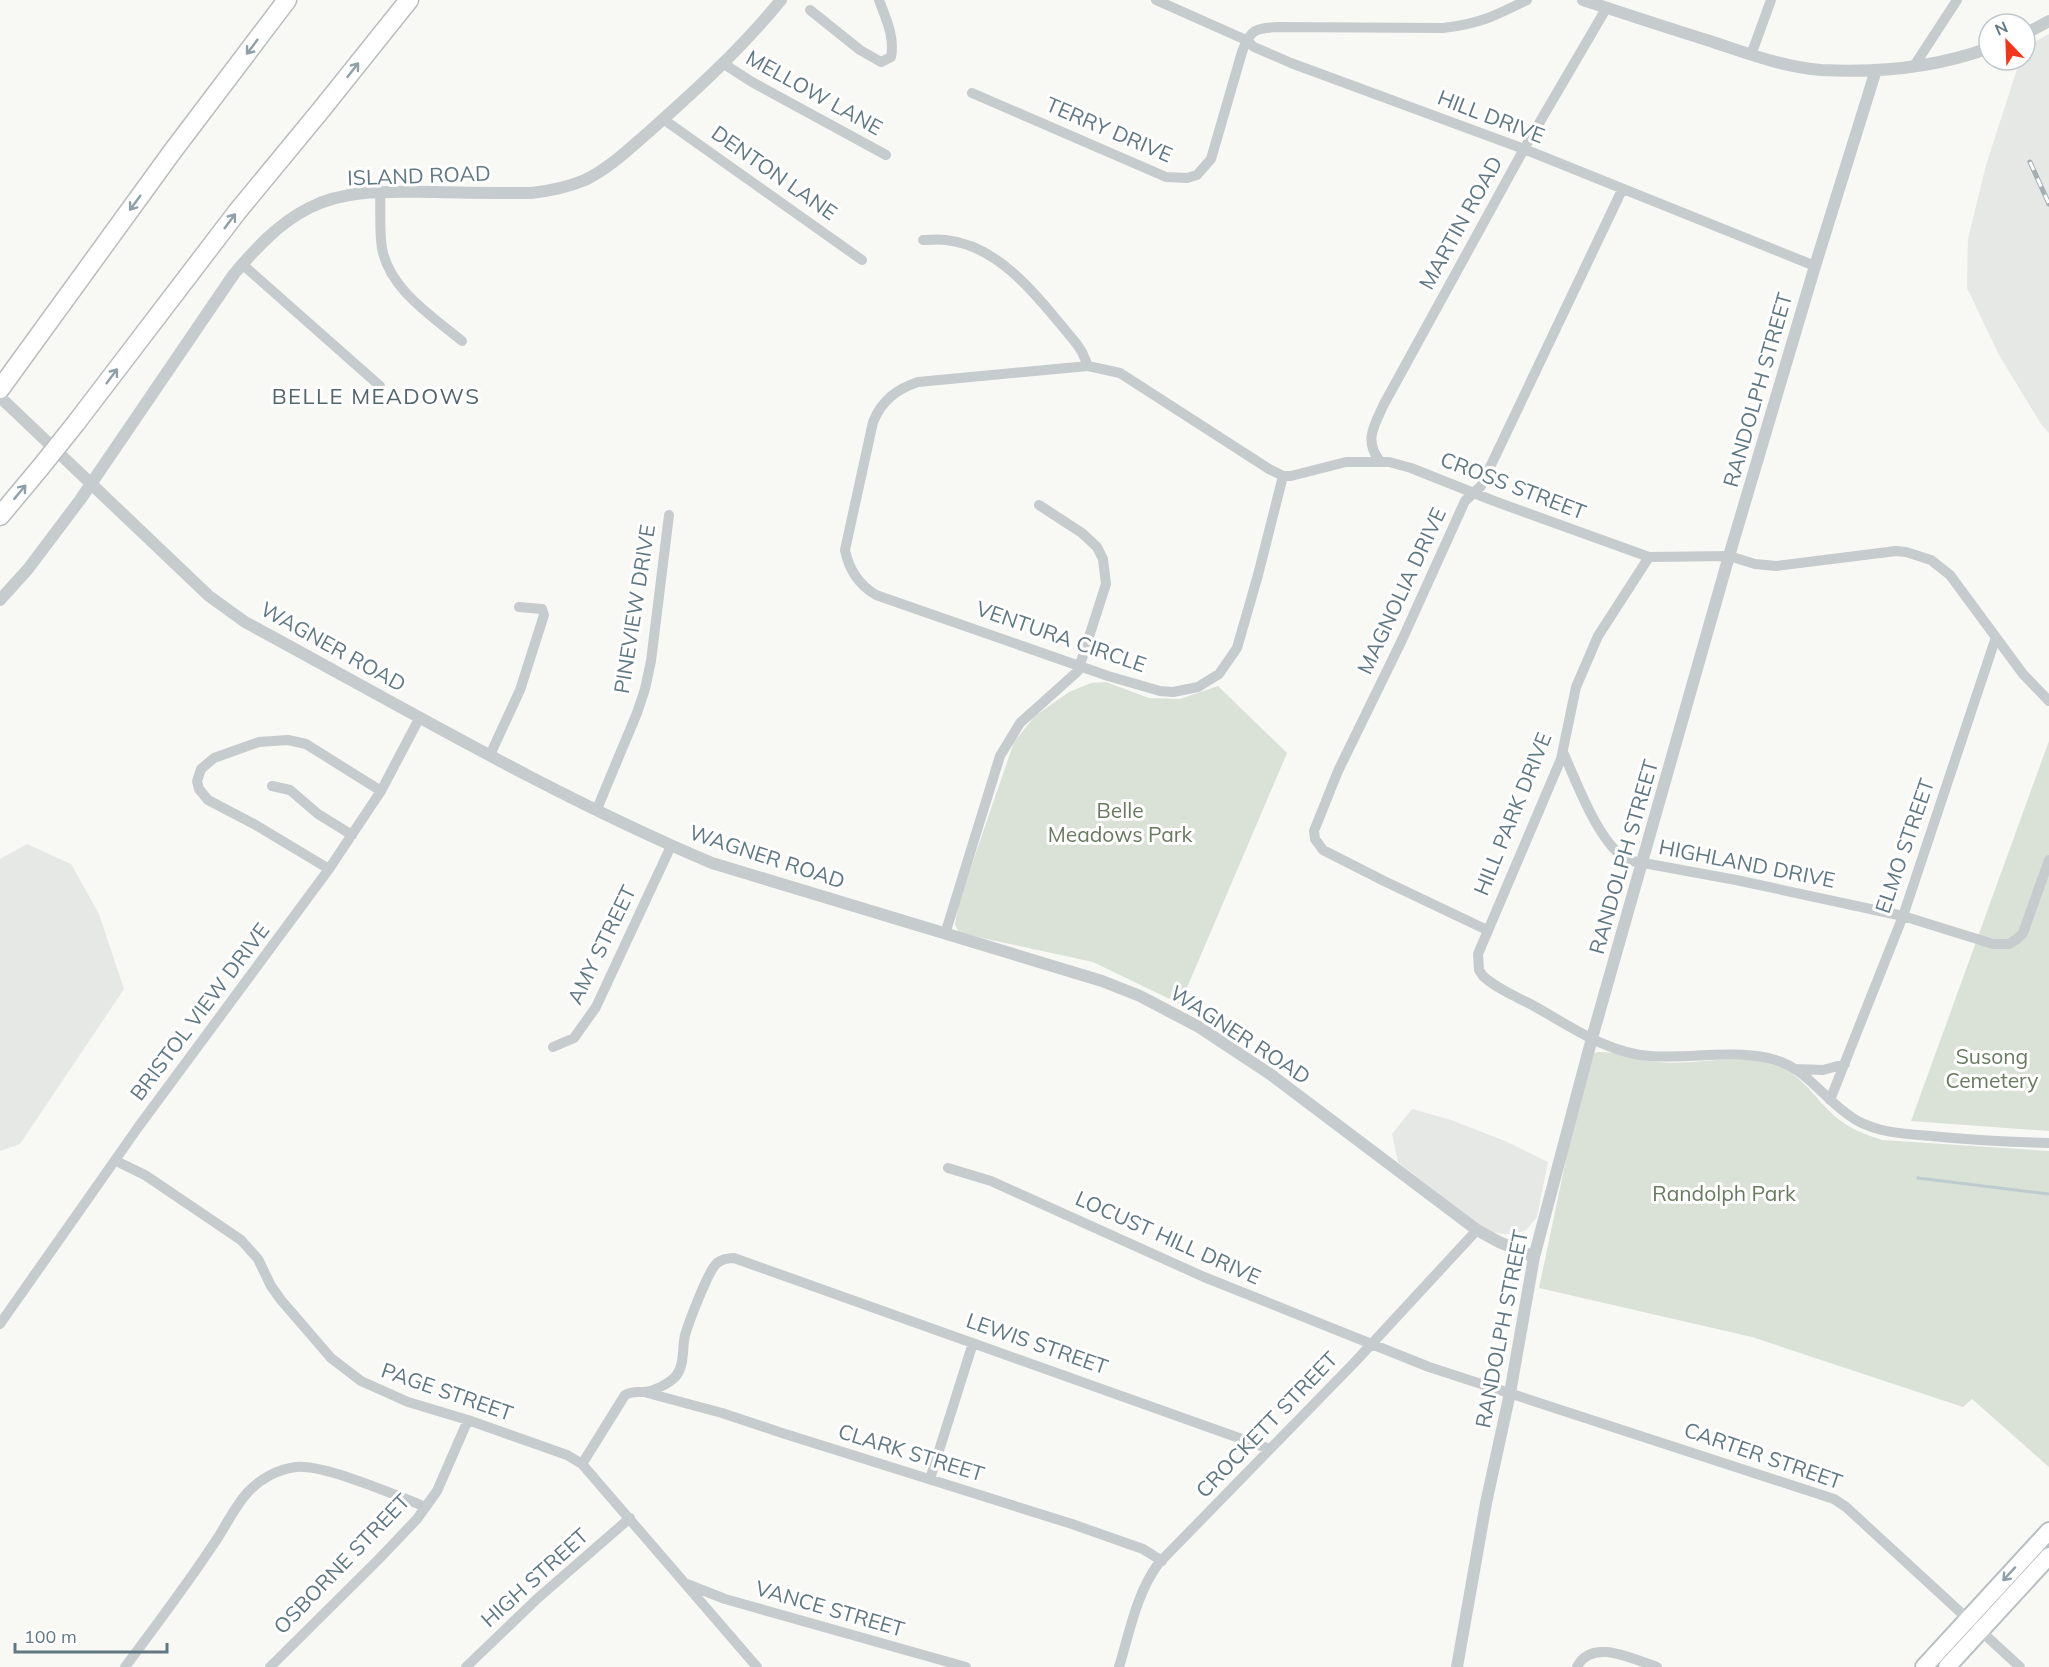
<svg xmlns="http://www.w3.org/2000/svg" width="2049" height="1667" font-family="Mulish,sans-serif">
  <rect width="100%" height="100%" fill="#f8f8f5"/>
  <path fill="#e6e8e6" d="M2049 34V433L2041 424 1999 355 1967 288 1968 239 1986 165 2020 60H2025V47Z
    M27 844 71 864 99 914 124 989 20 1144 0 1151V859Z
    M1412 1109 1451 1120 1505 1141 1548 1162 1537 1217 1526 1230 1516 1234H1503L1487 1231 1398 1162 1392 1134Z"/>
  <path fill="#dae1d6" d="M1106 682 1149 698 1180 699 1218 686 1287 753 1180 1004 1093 962 959 933 955 924 959 902 1014 742 1035 716 1069 692 1091 683Z
    M2049 741V1131L1911 1121Z
    M1599 1052C1618 1052 1637 1060 1657 1062 1698 1066 1745 1050 1784 1069 1808 1081 1819 1105 1841 1121 1853 1130 1867 1135 1882 1140L2049 1151V1467L1972 1399 1963 1407 1752 1337 1539 1288 1568 1150 1592 1059 1594 1053Z"/>
  <g fill="none" stroke-linecap="round" stroke-linejoin="round">
    <path stroke="#bccbce" stroke-width="3" d="M1918 1178 2049 1194"/>
    <defs>
      <path id="primary" d="M1924 1667 2049 1531
        M1947 1667 2049 1556"/>
      <path id="motorway" d="M0 389 172 152 287 0
        M76 423 237 212 321 110 409 0
        M0 516 40 468"/>
    </defs>
    <use href="#primary" stroke="#b8bec1" stroke-width="20"/>
    <use href="#motorway" stroke="#b8bdbf" stroke-width="21"/>
    <path stroke="#c6cbce" stroke-width="10" d="M1156 0 1246 40 1254 47 1291 63 1524 149 1815 266
      M810 10 860 50 881 62 891 57C895 37 886 19 879 0
      M1751 55 1771 0
      M724 64 752 82 886 155
      M1914 66 1957 0
      M972 93 1166 177 1187 178 1197 175 1211 159 1242 52C1250 29 1256 28 1278 27L1443 28C1479 24 1495 16 1527 0
      M663 119 862 260
      M380 193C381 211 379 231 382 248 389 289 432 316 462 341
      M923 240C930 240 939 239 946 240 1003 246 1042 303 1076 343L1082 352 1088 366
      M242 264 380 386
      M1088 366 1120 373 1269 469 1283 476 1258 575 1237 648 1219 674 1198 687 1173 692 1160 691 1108 676 876 595C859 585 849 570 845 550L873 422C882 400 897 389 918 382Z
      M1380 461C1363 441 1375 424 1384 404L1524 149 1603 14 1604 7
      M1283 476H1291L1346 462H1389L1411 468 1494 501 1649 557 1729 556 1755 564 1776 566 1896 551 1906 552 1931 560 1950 575 2023 674 2049 701
      M1649 557 1598 636 1576 687 1561 759 1478 954 1479 970 1483 976C1497 989 1517 997 1534 1006 1570 1026 1607 1053 1650 1056 1689 1059 1729 1050 1768 1058 1809 1067 1822 1100 1856 1120 1879 1133 1905 1134 1931 1136 1970 1140 2010 1142 2049 1143
      M1563 752C1577 783 1598 842 1627 860L1736 880 1903 916 1993 944H2009L2017 939 2023 933 2049 860
      M490 755 520 690 544 615 542 609 519 607
      M272 786 290 790 318 814 352 835
      M597 809 637 713 645 689 651 661 669 515
      M329 869 254 824 208 800 199 789 197 781 201 769 214 758 259 742 288 740 306 744 381 791
      M1487 930 1384 881 1323 850 1315 839 1314 831 1338 771 1402 640 1465 501 1481 486 1622 190
      M945 934 1000 756 1020 723 1078 671 1106 584 1103 559 1097 547 1082 533 1039 505
      M553 1047 574 1038 596 1007 671 846
      M1796 1069 1823 1070 1845 1064
      M1830 1100 1903 916 1996 637
      M116 1161 145 1175 241 1240 258 1259 271 1286 281 1300 331 1358 361 1381 408 1402 468 1420 567 1455 582 1464 757 1667
      M948 1168 991 1181 1204 1277 1429 1367 1834 1499 1846 1507 2020 1667
      M0 1324 139 1126 329 869 381 791 420 717
      M644 1392 722 1413 782 1433 1072 1524 1143 1549 1162 1561
      M582 1464 625 1395C632 1391 636 1392 643 1392 653 1392 670 1383 676 1376 685 1365 682 1347 685 1335 689 1322 708 1271 717 1263 722 1259 728 1258 734 1258L1270 1449
      M930 1479 973 1343
      M687 1584 725 1599 966 1667
      M125 1667C155 1627 185 1587 213 1545 225 1528 234 1507 248 1492 260 1479 278 1469 296 1467 324 1464 398 1496 426 1507
      M270 1667 378 1560 417 1519 437 1491 468 1420
      M466 1667 538 1598 630 1518
      M1119 1667C1130 1631 1136 1595 1158 1564L1354 1363 1477 1230
      M1577 1667C1592 1637 1634 1660 1657 1667"/>
    <path stroke="#c6cbce" stroke-width="12" d="M1583 0C1626 14 1668 28 1710 41 1746 53 1783 67 1821 70 1877 73 1937 67 1989 48
      M2025 34 2049 21
      M0 397 209 596 245 622C399 705 551 795 712 863L1102 981 1140 996 1199 1027 1270 1074 1477 1230 1499 1242 1534 1257
      M0 600 28 569 80 500 234 274C255 249 279 223 309 208 347 188 394 192 435 192 467 193 499 193 531 193 550 191 568 187 585 180 610 168 630 148 651 130 698 88 741 49 781 0
      M1457 1667 1486 1503 1510 1393 1534 1257 1592 1038 1729 556 1815 266 1876 70"/>
    <use href="#primary" stroke="#fff" stroke-width="16"/>
    <use href="#motorway" stroke="#fff" stroke-width="18"/>
    <defs>
      <path id="rail" d="M2030 162 2049 204"/>
    </defs>
    <use href="#rail" stroke="#a5aeb3" stroke-width="5"/>
    <use href="#rail" stroke="#fff" stroke-width="3" stroke-dasharray="9" stroke-linecap="butt"/>
    <defs>
      <path id="motorway-bridge" d="M40 468 76 423"/>
    </defs>
    <use href="#motorway-bridge" stroke="#b8bdbf" stroke-width="21" stroke-linecap="butt"/>
    <use href="#motorway-bridge" stroke="#fff" stroke-width="18"/>
  </g>
  <defs><path id="oneway-shaft" d="M-6 0H5M1.5-3L5.5 0L1.5 3" fill="none" stroke-width="1.6" stroke-linecap="round" stroke-linejoin="round" transform="scale(1.5)"/></defs>
  <g stroke="#90a0a8">
    <use href="#oneway-shaft" transform="translate(252 47) rotate(127)"/>
    <use href="#oneway-shaft" transform="translate(353 70) rotate(-52)"/>
    <use href="#oneway-shaft" transform="translate(135 203) rotate(126)"/>
    <use href="#oneway-shaft" transform="translate(230 221) rotate(-53)"/>
    <use href="#oneway-shaft" transform="translate(112 376) rotate(-53)"/>
    <use href="#oneway-shaft" transform="translate(20 492) rotate(-50)"/>
    <use href="#oneway-shaft" transform="translate(2009 1574) rotate(133)"/>
  </g>
  <g text-anchor="middle" stroke-width="6" stroke-linejoin="round" paint-order="stroke">
    <g font-size="21" fill="#607883" stroke="#fff">
      <text transform="translate(814 93) rotate(29)" y="7">MELLOW LANE</text>
      <text transform="translate(1491 117) rotate(21)" y="7">HILL DRIVE</text>
      <text transform="translate(1109 130) rotate(23)" y="7">TERRY DRIVE</text>
      <text transform="translate(774 173) rotate(35)" y="7">DENTON LANE</text>
      <text transform="translate(419 176) rotate(-2)" y="7">ISLAND ROAD</text>
      <text transform="translate(1461 223) rotate(-61)" y="7">MARTIN ROAD</text>
      <text transform="translate(1758 390) rotate(-74)" y="7">RANDOLPH STREET</text>
      <text transform="translate(1513 486) rotate(21)" y="7">CROSS STREET</text>
      <text transform="translate(1402 591) rotate(-65)" y="7">MAGNOLIA DRIVE</text>
      <text transform="translate(635 609) rotate(-81)" y="7">PINEVIEW DRIVE</text>
      <text transform="translate(1061 637) rotate(19)" y="7">VENTURA CIRCLE</text>
      <text transform="translate(333 647) rotate(29)" y="7">WAGNER ROAD</text>
      <text transform="translate(1513 814) rotate(-68)" y="7">HILL PARK DRIVE</text>
      <text transform="translate(1905 846) rotate(-71)" y="7">ELMO STREET</text>
      <text transform="translate(767 857) rotate(18)" y="7">WAGNER ROAD</text>
      <text transform="translate(1624 857) rotate(-74)" y="7">RANDOLPH STREET</text>
      <text transform="translate(1747 864) rotate(11)" y="7">HIGHLAND DRIVE</text>
      <text transform="translate(602 945) rotate(-64)" y="7">AMY STREET</text>
      <text transform="translate(200 1012) rotate(-53)" y="7">BRISTOL VIEW DRIVE</text>
      <text transform="translate(1240 1035) rotate(33)" y="7">WAGNER ROAD</text>
      <text transform="translate(1168 1238) rotate(24)" y="7">LOCUST HILL DRIVE</text>
      <text transform="translate(1502 1329) rotate(-79)" y="7">RANDOLPH STREET</text>
      <text transform="translate(1037 1344) rotate(19)" y="7">LEWIS STREET</text>
      <text transform="translate(447 1392) rotate(19)" y="7">PAGE STREET</text>
      <text transform="translate(1267 1425) rotate(-46)" y="7">CROCKETT STREET</text>
      <text transform="translate(911 1453) rotate(17)" y="7">CLARK STREET</text>
      <text transform="translate(1763 1456) rotate(19)" y="7">CARTER STREET</text>
      <text transform="translate(342 1564) rotate(-46)" y="7">OSBORNE STREET</text>
      <text transform="translate(535 1578) rotate(-42)" y="7">HIGH STREET</text>
      <text transform="translate(830 1609) rotate(16)" y="7">VANCE STREET</text>
    </g>
    <g font-size="21" fill="#687a60" stroke="#fff">
      <text x="1120" y="818">Belle<tspan x="1120" dy="24">Meadows Park</tspan></text>
      <text x="1992" y="1064">Susong<tspan x="1992" dy="24">Cemetery</tspan></text>
      <text x="1724" y="1201">Randolph Park</text>
    </g>
    <g font-size="22" letter-spacing="1.5" fill="#53656d" stroke="#fff">
      <text x="376" y="404">BELLE MEADOWS</text>
    </g>
  </g>
  <g transform="translate(2007 42) rotate(337)"><circle r="28" fill="#ffffff" stroke="#bfc9cd" stroke-width="1.5"/>
  <path d="M0-4.5L10 22L0 15L-10 22Z" fill="#f2351b"/>
  <text y="-9" font-size="16" font-weight="bold" text-anchor="middle" fill="#607883">N</text>
  </g>
  <path d="M15 1643v9h152v-9" fill="none" stroke="#607883" stroke-width="3"/>
  <text x="24" y="1643" font-size="18" fill="#607883" stroke="#ffffff" stroke-width="4.5" paint-order="stroke">100 m</text>
</svg>
